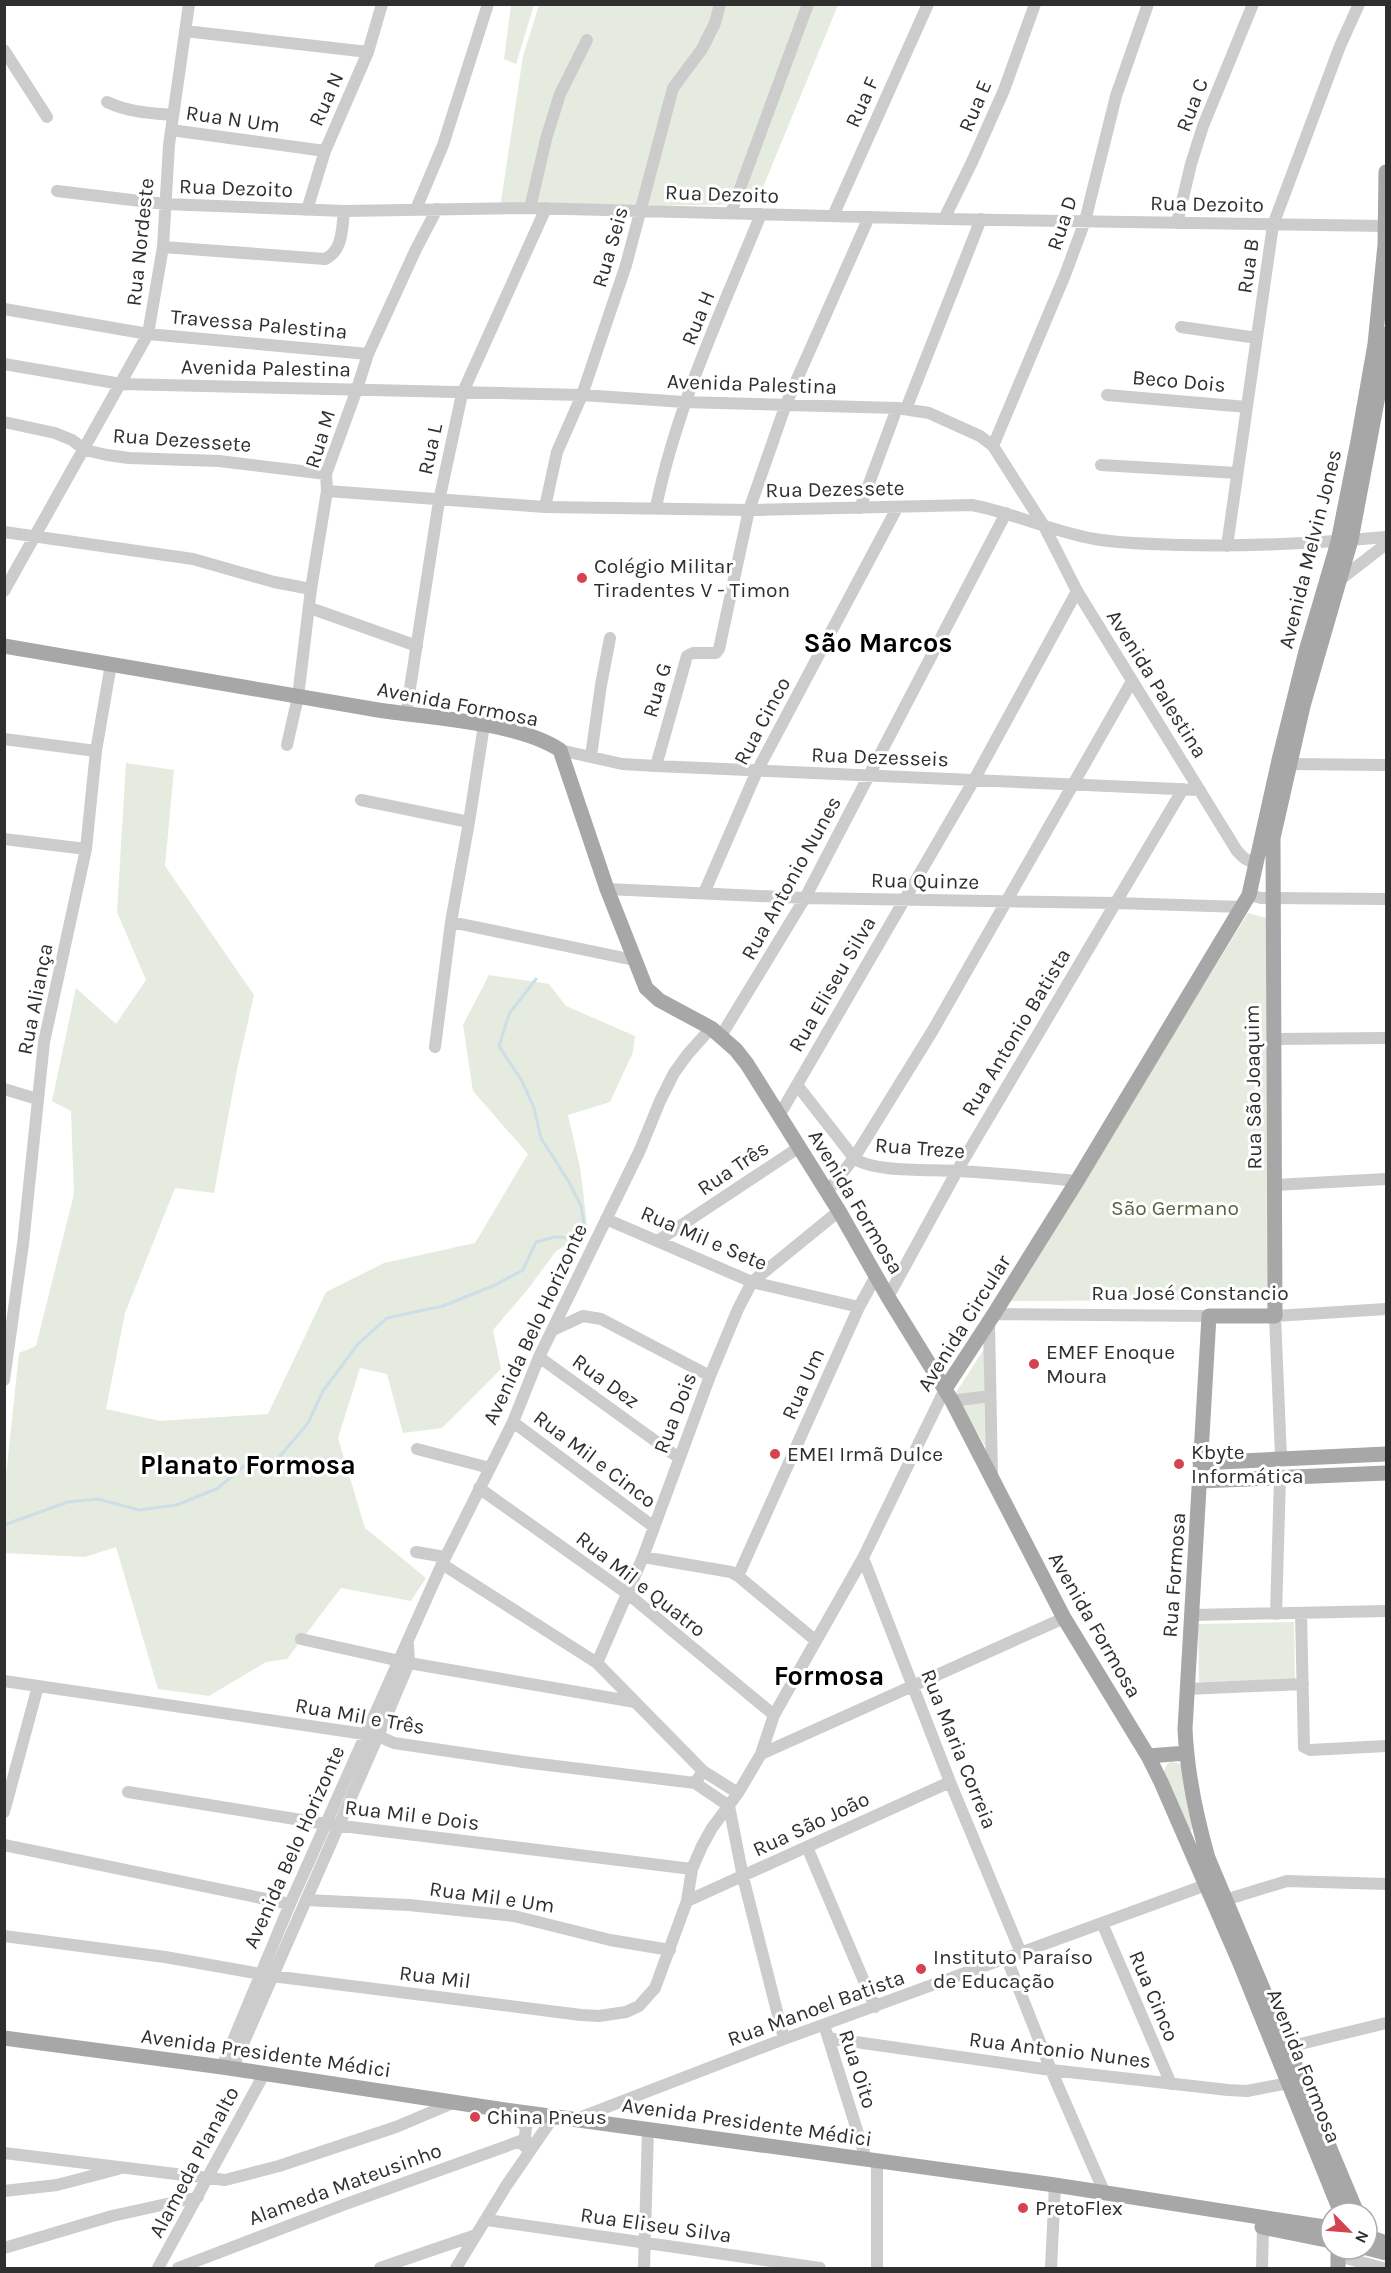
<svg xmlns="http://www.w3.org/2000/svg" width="1391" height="2273" font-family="Karla,sans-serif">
  <rect width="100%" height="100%" fill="#fff"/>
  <path fill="#e5ebde" d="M511 5H534L516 64 504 59Z
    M539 5H838L756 204 500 208 523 56Z
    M126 763 174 770 165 866 254 995 236 1074 214 1193 175 1188 125 1313 106 1409 160 1421 268 1414 326 1292 384 1263 475 1243 528 1154 473 1091 463 1025 489 975 549 984 566 1006 635 1036 633 1052 610 1102 568 1115 580 1167 588 1233 556 1251 528 1289 493 1330 501 1369 442 1428 403 1433 387 1374 360 1368 338 1438 365 1528 426 1578 411 1601 341 1588 287 1659 266 1662 209 1696 158 1689 116 1547 85 1557 5 1553V1485L19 1353 36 1346 74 1194 71 1111 52 1101 76 988 116 1024 146 980 117 912Z
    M1248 913 1266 918 1267 1300 1010 1301Z
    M984 1349 985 1446 955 1394Z
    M1294 1622 1295 1680 1199 1682 1198 1624Z
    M1172 1762 1180 1764 1184 1767 1193 1829 1187 1831 1163 1772 1168 1763Z"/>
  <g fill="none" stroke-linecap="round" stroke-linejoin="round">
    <path stroke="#ccdee8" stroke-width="3" d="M4 1525 68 1502 98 1499 139 1510 177 1505 218 1488 244 1466 276 1461 308 1423 323 1391 358 1344 387 1318 443 1306 495 1285 523 1270 536 1242 555 1237 575 1238 584 1224 581 1206 569 1182 541 1138 534 1108 522 1081 499 1046 509 1014 536 979"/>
    <path stroke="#ccc" stroke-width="12" d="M185 31 368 52
      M4 50 47 117
      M107 102C128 112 149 113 173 115
      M171 130 325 151
      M57 191 165 204 344 211 530 208 944 219 1386 226
      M530 208 546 139 560 94 587 40
      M416 209 443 145 488 4
      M307 210 325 151 368 52 382 4
      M731 213 808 4
      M833 216 928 4
      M944 219 972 162 1004 90 1035 4
      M1177 223 1191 164 1203 126 1253 4
      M163 247 325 259C343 251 342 228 344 211
      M4 309 148 334 368 354
      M1181 327 1257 338
      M4 364 121 384 582 395 684 402 897 408 929 413 980 436 993 446 1044 526 1077 591 1237 851 1244 858 1257 865
      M1107 395 1247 407
      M906 409 981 219
      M4 422 55 433 72 440 85 450 107 455 129 458 219 461 326 474
      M993 446 1065 275 1085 221 1116 96 1148 4
      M1101 465 1237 473
      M327 491 545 507 749 510 972 505C1014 513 1053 532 1095 539 1124 544 1153 544 1181 545 1250 547 1318 543 1386 537
      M545 507 557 452 582 395 626 265 673 88 702 49 715 23 720 4
      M656 507C677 405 722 310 761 214
      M860 508 897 408
      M4 532 193 559 274 582 311 589
      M1227 546 1273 225 1340 46 1359 4
      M1341 579 1386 544
      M4 591 148 334 163 247 169 145 189 4
      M310 608 417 646
      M406 714 439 501 462 394 546 208
      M4 739 96 751
      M287 745 298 697 311 589 327 491 326 474 357 389 368 354 416 249 437 209
      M560 750 622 764 656 766 1200 790
      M591 756 601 685 610 638
      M1289 764 1386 765
      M656 766 687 656 693 653H716L719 649 749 510 786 404 869 217
      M361 800 469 822
      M4 839 86 849
      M607 889 805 898 1115 903 1243 907
      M704 893 757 771 897 508
      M1249 895 1261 898 1386 899
      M451 922 634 960
      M721 1036 805 898 1006 513
      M1274 1039 1386 1038
      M435 1047 451 922 469 822 484 725
      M797 1085 854 1158C873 1173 933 1169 958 1171 998 1173 1038 1177 1077 1181
      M4 1089 37 1099
      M780 1114 974 780 1077 591
      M1275 1185 1386 1179
      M827 1192 854 1158 933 1030 1132 681
      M606 1219 752 1282 859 1307
      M659 1240 798 1148
      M888 1297 957 1171 1183 789
      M994 1314 1209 1316
      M989 1323 992 1477
      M555 1329 583 1316 601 1319 710 1376
      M539 1357 679 1458
      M4 1380 23 1244 44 1042 86 849 96 751 111 664
      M952 1401 990 1396
      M513 1422 654 1527
      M417 1449 490 1468
      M1281 1457 1275 1316 1386 1309
      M479 1488 628 1594 774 1715
      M416 1552 445 1557
      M643 1557 731 1572 738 1576 815 1640
      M863 1558 950 1782 1021 1953
      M442 1564 597 1663 703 1771 738 1793
      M738 1576 859 1307 876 1276
      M1301 1613 1304 1747 1310 1750 1386 1746
      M1276 1614 1280 1478
      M1193 1615 1386 1611
      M301 1639 409 1663 635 1702
      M597 1663 643 1557 710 1376 738 1309 752 1282 839 1211
      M4 1681 378 1736 394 1743 523 1762 695 1783 703 1771
      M1187 1689 1303 1684
      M761 1754 1064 1618
      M695 1783 729 1806
      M128 1792 326 1824 692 1869
      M729 1806 743 1877 784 2039
      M4 1812 38 1686
      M4 1845 290 1904
      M807 1847 875 2007
      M306 1900 409 1905 514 1916 610 1940 670 1950
      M1225 1900 1287 1881 1386 1884
      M687 1901 950 1782
      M1102 1923 1171 2084
      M4 1936 165 1957 272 1976 581 2015 599 2016 626 2012 639 2006 655 1988 687 1901 692 1869 702 1846 712 1828 738 1793 761 1754 774 1715 863 1558 945 1389
      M1007 1959 1051 2070 1105 2194
      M826 2031 866 2159
      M828 2038 1051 2070 1228 2090 1247 2091 1288 2083
      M1288 2047 1386 2023
      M222 2067 290 1904 442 1564 513 1422 539 1357 640 1150 660 1101 674 1073 687 1055 711 1028
      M232 2069 378 1736 409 1663 408 1645
      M506 2110 526 2127 524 2146
      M576 2119 784 2039 1206 1885
      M4 2153 225 2180 279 2166 396 2127 455 2102
      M877 2160V2268
      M4 2191 57 2185 118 2169
      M487 2220 820 2268
      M4 2248 112 2216 198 2197
      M1338 2256 1383 2268
      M158 2268 264 2074
      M178 2268 343 2205 526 2139
      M380 2268 476 2235
      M456 2268 506 2186 554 2116
      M644 2268 648 2129
      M1051 2268 1055 2185
      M1262 2268 1263 2227"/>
    <path stroke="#a7a7a7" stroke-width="15" d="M4 646C129 667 254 689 378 710 430 718 518 722 560 750L607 889 646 988 659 1000 711 1028 736 1050 747 1064 839 1211 888 1297 952 1401 1064 1618 1148 1756 1161 1782 1239 1961 1341 2213
      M945 1389 994 1314 1077 1181 1249 895 1279 760 1306 651 1338 542 1358 441 1375 344 1385 245 1386 172
      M1200 1463 1386 1454
      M1200 1481 1386 1473
      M1148 1756 1187 1753
      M4 2038 222 2067 505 2110 1055 2185 1331 2228
      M1357 2213 1208 1858C1196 1816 1187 1772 1185 1729L1209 1316H1275L1273 838 1303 706 1351 540 1381 380 1386 334
      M1262 2227 1331 2241
      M1367 2236 1386 2243
      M1367 2248 1386 2253
      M1338 2268V2249"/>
  </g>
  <g fill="#d4434f" stroke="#fff" stroke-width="2">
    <circle cx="582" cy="578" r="6"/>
    <circle cx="1034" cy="1364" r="6"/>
    <circle cx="775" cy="1454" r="6"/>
    <circle cx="1179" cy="1464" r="6"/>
    <circle cx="921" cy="1969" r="6"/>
    <circle cx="475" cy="2117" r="6"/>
    <circle cx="1023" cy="2208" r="6"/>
  </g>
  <g text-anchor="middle" stroke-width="6" stroke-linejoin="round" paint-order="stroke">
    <g font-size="21" fill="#2f2f2f" stroke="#fff">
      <text transform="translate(326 99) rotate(-66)" y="7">Rua N</text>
      <text transform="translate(862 102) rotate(-66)" y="7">Rua F</text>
      <text transform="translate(1192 105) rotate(-69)" y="7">Rua C</text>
      <text transform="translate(975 106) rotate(-67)" y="7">Rua E</text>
      <text transform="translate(233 119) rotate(8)" y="7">Rua N Um</text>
      <text transform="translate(236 188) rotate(2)" y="7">Rua Dezoito</text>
      <text transform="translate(722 194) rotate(2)" y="7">Rua Dezoito</text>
      <text transform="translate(1207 204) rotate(1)" y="7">Rua Dezoito</text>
      <text transform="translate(1062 223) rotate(-72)" y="7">Rua D</text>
      <text transform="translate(140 242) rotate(-84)" y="7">Rua Nordeste</text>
      <text transform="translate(610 247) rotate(-74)" y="7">Rua Seis</text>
      <text transform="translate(1248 266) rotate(-82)" y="7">Rua B</text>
      <text transform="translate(698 318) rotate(-68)" y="7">Rua H</text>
      <text transform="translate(259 324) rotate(5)" y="7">Travessa Palestina</text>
      <text transform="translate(266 368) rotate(1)" y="7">Avenida Palestina</text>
      <text transform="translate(1179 381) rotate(5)" y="7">Beco Dois</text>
      <text transform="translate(752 384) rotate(2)" y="7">Avenida Palestina</text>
      <text transform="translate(320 439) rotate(-73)" y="7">Rua M</text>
      <text transform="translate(182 440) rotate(4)" y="7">Rua Dezessete</text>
      <text transform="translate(430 449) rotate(-78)" y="7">Rua L</text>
      <text transform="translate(835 489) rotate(-1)" y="7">Rua Dezessete</text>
      <text transform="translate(1310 549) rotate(-76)" y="7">Avenida Melvin Jones</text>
      <text transform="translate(1157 684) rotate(58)" y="7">Avenida Palestina</text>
      <text transform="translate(657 690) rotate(-74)" y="7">Rua G</text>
      <text transform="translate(458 704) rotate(11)" y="7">Avenida Formosa</text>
      <text transform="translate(762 721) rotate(-62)" y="7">Rua Cinco</text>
      <text transform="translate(880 757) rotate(2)" y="7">Rua Dezesseis</text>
      <text transform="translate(791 878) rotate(-61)" y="7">Rua Antonio Nunes</text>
      <text transform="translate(925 881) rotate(1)" y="7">Rua Quinze</text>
      <text transform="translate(832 984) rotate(-60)" y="7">Rua Eliseu Silva</text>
      <text transform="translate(35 999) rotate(-79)" y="7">Rua Aliança</text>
      <text transform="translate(1016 1032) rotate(-59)" y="7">Rua Antonio Batista</text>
      <text transform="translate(1253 1087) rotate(-91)" y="7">Rua São Joaquim</text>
      <text transform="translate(920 1148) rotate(4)" y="7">Rua Treze</text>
      <text transform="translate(733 1168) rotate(-34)" y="7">Rua Três</text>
      <text transform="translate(856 1202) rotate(59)" y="7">Avenida Formosa</text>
      <text transform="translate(704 1238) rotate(23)" y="7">Rua Mil e Sete</text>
      <text x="1190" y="1300">Rua José Constancio</text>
      <text transform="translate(964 1323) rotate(-58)" y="7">Avenida Circular</text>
      <text transform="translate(535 1324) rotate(-65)" y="7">Avenida Belo Horizonte</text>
      <text transform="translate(606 1381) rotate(36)" y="7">Rua Dez</text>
      <text transform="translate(803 1384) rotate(-66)" y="7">Rua Um</text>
      <text transform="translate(675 1413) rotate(-69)" y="7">Rua Dois</text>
      <text transform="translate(595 1459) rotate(37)" y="7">Rua Mil e Cinco</text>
      <text transform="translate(1174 1575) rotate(-86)" y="7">Rua Formosa</text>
      <text transform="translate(641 1584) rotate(38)" y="7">Rua Mil e Quatro</text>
      <text transform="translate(1095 1625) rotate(60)" y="7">Avenida Formosa</text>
      <text transform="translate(360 1716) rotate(10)" y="7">Rua Mil e Três</text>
      <text transform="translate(959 1749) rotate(68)" y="7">Rua Maria Correia</text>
      <text transform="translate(412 1815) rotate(7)" y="7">Rua Mil e Dois</text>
      <text transform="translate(811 1824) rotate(-25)" y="7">Rua São João</text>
      <text transform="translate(294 1847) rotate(-66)" y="7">Avenida Belo Horizonte</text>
      <text transform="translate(492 1897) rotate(8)" y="7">Rua Mil e Um</text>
      <text transform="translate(435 1977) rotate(7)" y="7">Rua Mil</text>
      <text transform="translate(1154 1996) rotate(67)" y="7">Rua Cinco</text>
      <text transform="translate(816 2008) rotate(-20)" y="7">Rua Manoel Batista</text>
      <text transform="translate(1060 2050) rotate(7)" y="7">Rua Antonio Nunes</text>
      <text transform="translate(266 2053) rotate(8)" y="7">Avenida Presidente Médici</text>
      <text transform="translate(1304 2066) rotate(68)" y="7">Avenida Formosa</text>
      <text transform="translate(858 2069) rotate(72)" y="7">Rua Oito</text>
      <text transform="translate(747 2122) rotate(8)" y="7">Avenida Presidente Médici</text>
      <text transform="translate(194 2162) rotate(-62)" y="7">Alameda Planalto</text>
      <text transform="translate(345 2184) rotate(-20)" y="7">Alameda Mateusinho</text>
      <text transform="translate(656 2225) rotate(8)" y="7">Rua Eliseu Silva</text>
    </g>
    <g font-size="21" fill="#2f2f2f" stroke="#fff" text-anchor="start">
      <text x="594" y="573">Colégio Militar<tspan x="594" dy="24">Tiradentes V - Timon</tspan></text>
      <text x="1046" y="1359">EMEF Enoque<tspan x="1046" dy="24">Moura</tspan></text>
      <text x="1191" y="1459">Kbyte<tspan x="1191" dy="24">Informática</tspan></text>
      <text x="787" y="1461">EMEI Irmã Dulce</text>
      <text x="933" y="1964">Instituto Paraíso<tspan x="933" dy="24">de Educação</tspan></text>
      <text x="487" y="2124">China Pneus</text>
      <text x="1035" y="2215">PretoFlex</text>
    </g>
    <g font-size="21" fill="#536641" stroke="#fff">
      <text x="1175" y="1215">São Germano</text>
    </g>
    <g font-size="27" font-weight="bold" fill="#000" stroke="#fff">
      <text x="878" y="652">São Marcos</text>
      <text x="248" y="1474">Planato Formosa</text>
      <text x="829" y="1685">Formosa</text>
    </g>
  </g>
  <rect width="1391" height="2273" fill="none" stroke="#2f2f2f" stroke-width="12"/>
  <g transform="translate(1349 2231) rotate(115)"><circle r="28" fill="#ffffff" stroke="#acacac" stroke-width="1.5"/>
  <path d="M0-4.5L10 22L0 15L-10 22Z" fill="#d4434f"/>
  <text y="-9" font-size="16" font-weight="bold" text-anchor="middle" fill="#2f2f2f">N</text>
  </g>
</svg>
